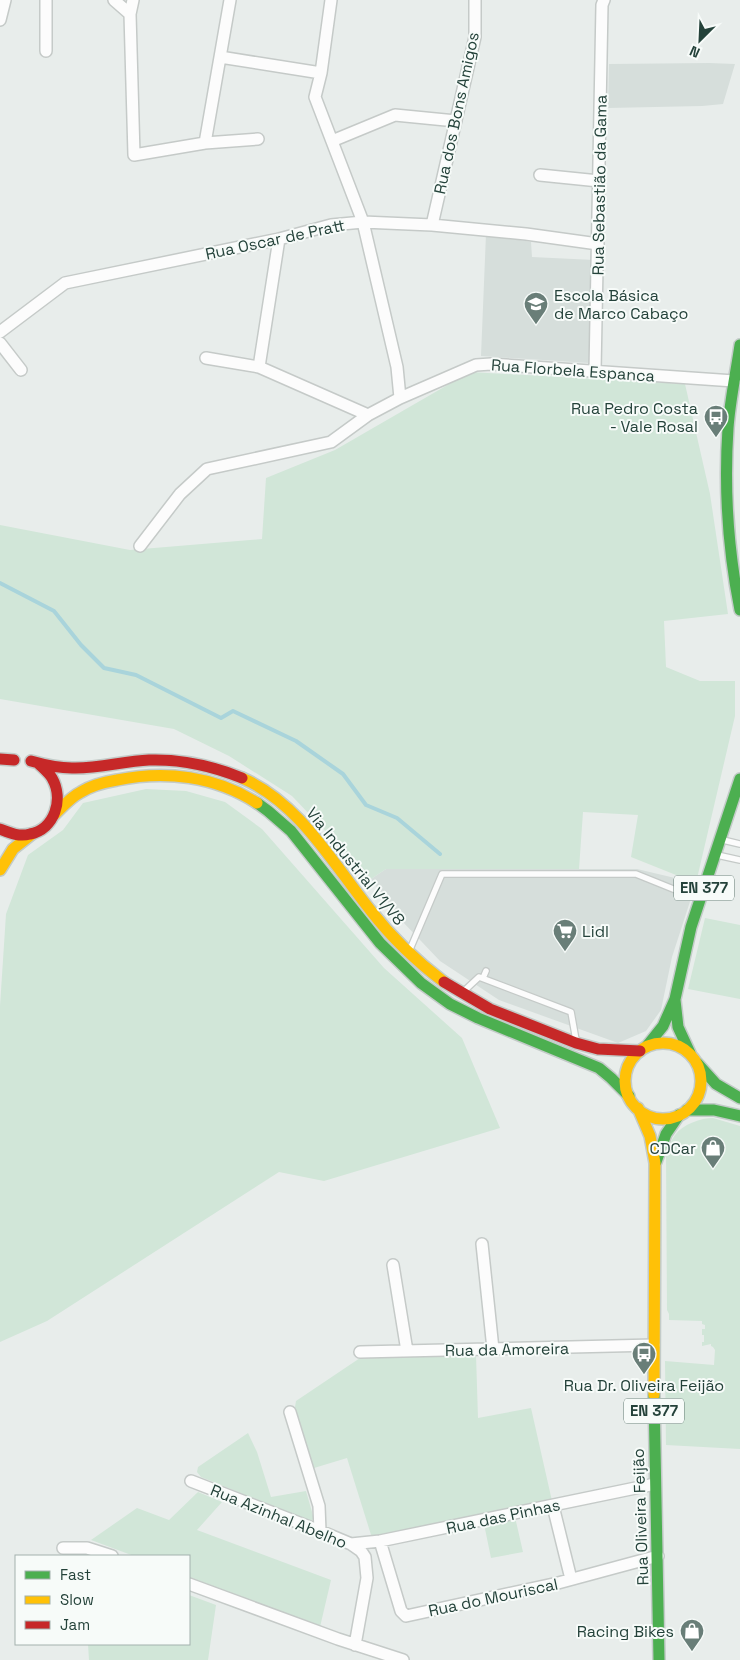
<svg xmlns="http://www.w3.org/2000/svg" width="740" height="1660" font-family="'Space Grotesk',sans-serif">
  <rect width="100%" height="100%" fill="#e8edeb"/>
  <path fill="#d6dedb" d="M709 63 735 64 723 104 702 106 608 108 609 64Z
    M486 234 531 242 532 257 594 260 589 363 481 356Z
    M386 869H637L696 883 672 957 661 1010 646 1031 618 1043 499 1000 440 961 402 921 371 879Z"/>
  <path fill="#d1e6d8" d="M470 372 685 384 710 494 728 614 664 621 666 667 700 681H735V716L696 883 631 857 638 815 583 812 579 869H386L371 879 292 796 229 756 174 729 0 699V525L130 550 262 539 266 478 335 450Z
    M146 789 186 791 225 802 262 829 384 968 462 1038 500 1128 324 1181 279 1172 47 1321 0 1342V1006L6 914 28 855 63 830 83 803Z
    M705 918 740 925V999L688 989Z
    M713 1118 740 1126V1449L666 1445 665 1361 714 1365 715 1350 713 1347 711 1346V1344L702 1346V1342H704V1335H702V1329H705V1325L702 1324V1321L669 1320V1314L667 1310 666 1153C669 1147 671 1140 675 1135 683 1124 701 1118 713 1118Z
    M476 1355 478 1418 531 1408 552 1501 372 1538 347 1458 314 1468 295 1407 296 1401 360 1358Z
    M248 1433 257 1452 271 1497 306 1491 314 1519 310 1521 201 1477 197 1472 198 1467Z
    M198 1492 222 1502 197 1530 331 1580 320 1627 189 1577V1556H134L91 1540 137 1508 169 1520Z
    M515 1517 523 1552 491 1558 484 1524Z
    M189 1595 216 1605 208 1660H89L88 1644H189Z"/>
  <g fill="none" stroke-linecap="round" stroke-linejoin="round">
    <path stroke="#a9d4db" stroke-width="4" d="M0 583 54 611 81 645 104 668 136 675 221 718 233 711 296 741 343 774 366 805 397 818 440 854"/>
    <defs>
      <path id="lane" d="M723 840 740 844
        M717 855 740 860
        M408 949 411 947 442 874H636L698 899
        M483 978 486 971
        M464 991 479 977 571 1012 576 1040"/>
      <path id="street" d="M114 0 130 14
        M133 0 130 14 134 155 205 143 258 139
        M331 0 321 73 315 97 363 222 397 367 400 398
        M0 20 5 0
        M46 51V0
        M220 57 321 73
        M332 141 395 115 456 121
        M205 143 230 0
        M540 175 599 181
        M432 225 475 37V0
        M0 332 65 283 279 239 331 225 363 222 432 225 526 234 598 244
        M0 343 21 370
        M206 358 259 367 368 415
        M259 367 279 239
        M595 371 602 5 604 0
        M140 546 180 494 207 469 331 442 368 415 400 398 476 365 491 364 734 381
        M482 1244 493 1349
        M393 1265 407 1351
        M360 1352 654 1345
        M290 1412 319 1506 320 1531
        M191 1481 320 1531 351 1544 361 1551 365 1557 367 1578 355 1645
        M553 1506 571 1579
        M380 1541 401 1611 406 1616 558 1583 658 1556
        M351 1544 380 1541 655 1484
        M63 1548H87L112 1556
        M189 1584 338 1639 403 1660"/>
      <path id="fast" d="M740 345C736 373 730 400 728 428 724 489 728 550 740 610
        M257 803 268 811 291 831 380 943 421 983 450 1004 478 1018 599 1068 611 1078 629 1096
        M675 1000 678 1027 690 1053
        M647 1046 663 1026 675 999 691 927 740 779
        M697 1063 716 1084 740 1098
        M687 1110H714L740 1116
        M656 1162 666 1134 679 1115
        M654 1395 659 1660"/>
      <path id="slow" d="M242 778C300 803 333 864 371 911 392 938 416 961 444 982
        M55 814C63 806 71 797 81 792 92 785 105 782 117 780 165 770 215 776 257 803
        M0 870 13 849 32 834
        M625 1081a38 38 0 1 1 76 0a38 38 0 1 1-76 0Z
        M638 1108 650 1136 655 1163 654 1395"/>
      <path id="jam" d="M0 759 14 760
        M31 761C45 765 58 768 72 768 98 769 123 761 149 760 181 759 213 766 242 778
        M0 829C10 833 19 837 30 834 55 829 64 799 52 778 49 773 43 768 39 764
        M444 982 490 1009 576 1043 598 1049 640 1051"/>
    </defs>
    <use href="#lane" stroke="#c5cac8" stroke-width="8"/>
    <use href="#street" stroke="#c5cac8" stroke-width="14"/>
    <use href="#fast" stroke="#c3cbc8" stroke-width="14"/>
    <use href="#slow" stroke="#c3cbc8" stroke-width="14"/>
    <use href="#jam" stroke="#c3cbc8" stroke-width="14"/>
    <use href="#lane" stroke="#fcfcfc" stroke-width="5.5"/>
    <use href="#street" stroke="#fcfcfc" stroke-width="11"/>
    <use href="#fast" stroke="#4caf50" stroke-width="11"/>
    <use href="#slow" stroke="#ffc107" stroke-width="11"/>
    <use href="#jam" stroke="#c62828" stroke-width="11"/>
  </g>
  <defs>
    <symbol id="school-pin" viewBox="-11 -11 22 30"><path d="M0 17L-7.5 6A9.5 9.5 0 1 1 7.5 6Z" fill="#697e78" stroke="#f7fbf9"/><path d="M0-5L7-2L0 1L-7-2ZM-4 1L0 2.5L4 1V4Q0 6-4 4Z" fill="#fff"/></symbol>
    <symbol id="bus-pin" viewBox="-11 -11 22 30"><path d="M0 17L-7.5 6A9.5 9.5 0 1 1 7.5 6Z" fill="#697e78" stroke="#f7fbf9"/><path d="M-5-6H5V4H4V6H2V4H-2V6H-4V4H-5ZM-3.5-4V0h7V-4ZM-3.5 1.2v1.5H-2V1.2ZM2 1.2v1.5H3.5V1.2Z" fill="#fff"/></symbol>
    <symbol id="supermarket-pin" viewBox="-11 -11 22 30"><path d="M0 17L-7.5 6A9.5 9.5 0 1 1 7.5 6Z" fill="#697e78" stroke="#f7fbf9"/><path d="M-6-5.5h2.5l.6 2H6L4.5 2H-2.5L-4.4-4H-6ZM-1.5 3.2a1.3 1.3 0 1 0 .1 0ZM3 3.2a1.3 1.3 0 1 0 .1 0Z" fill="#fff"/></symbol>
    <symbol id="shop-pin" viewBox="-11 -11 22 30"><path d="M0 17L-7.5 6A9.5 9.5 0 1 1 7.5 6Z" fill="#697e78" stroke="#f7fbf9"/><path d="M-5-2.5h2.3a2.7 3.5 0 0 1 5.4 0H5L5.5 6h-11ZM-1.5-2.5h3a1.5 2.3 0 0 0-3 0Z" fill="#fff"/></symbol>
  </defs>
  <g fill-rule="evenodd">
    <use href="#school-pin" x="522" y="290" width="28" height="38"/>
    <use href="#bus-pin" x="702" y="403" width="28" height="38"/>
    <use href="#supermarket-pin" x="551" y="917" width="28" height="38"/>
    <use href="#shop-pin" x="699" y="1134" width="28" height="38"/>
    <use href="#bus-pin" x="630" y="1340" width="28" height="38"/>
    <use href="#shop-pin" x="678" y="1617" width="28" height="38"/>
  </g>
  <g text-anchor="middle" stroke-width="4" stroke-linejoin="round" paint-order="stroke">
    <g fill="#f7fbf9" stroke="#637a73" stroke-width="1">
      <rect x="674" y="875.5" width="60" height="25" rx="4"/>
      <rect x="624" y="1398.5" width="60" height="25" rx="4"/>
    </g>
    <g font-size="15" font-weight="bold" fill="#24423a">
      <text x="704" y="893">EN 377</text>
      <text x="654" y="1416">EN 377</text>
    </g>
    <g font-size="16" fill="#24423a" stroke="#f7fbf9">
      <text transform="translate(456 113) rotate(-78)" y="6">Rua dos Bons Amigos</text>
      <text transform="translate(599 185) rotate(-89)" y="6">Rua Sebastião da Gama</text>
      <text transform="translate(275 239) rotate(-12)" y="6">Rua Oscar de Pratt</text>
      <text transform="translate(573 370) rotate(4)" y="6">Rua Florbela Espanca</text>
      <text transform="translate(356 866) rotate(51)" y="6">Via Industrial V1/V8</text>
      <text transform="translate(507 1349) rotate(-1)" y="6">Rua da Amoreira</text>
      <text transform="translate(279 1516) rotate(22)" y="6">Rua Azinhal Abelho</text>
      <text transform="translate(503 1516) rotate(-12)" y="6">Rua das Pinhas</text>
      <text transform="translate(640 1517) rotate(-92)" y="6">Rua Oliveira Feijão</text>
      <text transform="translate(493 1597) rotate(-12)" y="6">Rua do Mouriscal</text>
    </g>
    <g font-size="16" fill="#24423a" stroke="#f7fbf9" text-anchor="end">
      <text x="554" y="301" text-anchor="start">Escola Básica<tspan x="554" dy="18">de Marco Cabaço</tspan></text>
      <text x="698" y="414">Rua Pedro Costa<tspan x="698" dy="18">- Vale Rosal</tspan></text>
      <text x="582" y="937" text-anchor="start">Lidl</text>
      <text x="696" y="1154">CDCar</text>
      <text x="644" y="1391" text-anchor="middle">Rua Dr. Oliveira Feijão</text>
      <text x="674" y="1637">Racing Bikes</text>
    </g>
  </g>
  <rect x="15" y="1555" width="175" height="90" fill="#f7fbf9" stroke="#a3b1ad"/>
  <rect x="25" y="1571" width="25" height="8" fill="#4caf50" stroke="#a3b1ad"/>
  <text x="60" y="1580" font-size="15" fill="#24423a">Fast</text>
  <rect x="25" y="1596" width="25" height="8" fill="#ffc107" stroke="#a3b1ad"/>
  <text x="60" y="1605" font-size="15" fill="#24423a">Slow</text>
  <rect x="25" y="1621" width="25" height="8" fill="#c62828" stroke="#a3b1ad"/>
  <text x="60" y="1630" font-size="15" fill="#24423a">Jam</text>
  <g transform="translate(700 40) rotate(204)" stroke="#f7fbf9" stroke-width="4" paint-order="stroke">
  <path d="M0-4L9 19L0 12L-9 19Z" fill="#24423a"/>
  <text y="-8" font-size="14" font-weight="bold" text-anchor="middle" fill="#24423a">N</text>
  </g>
</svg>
